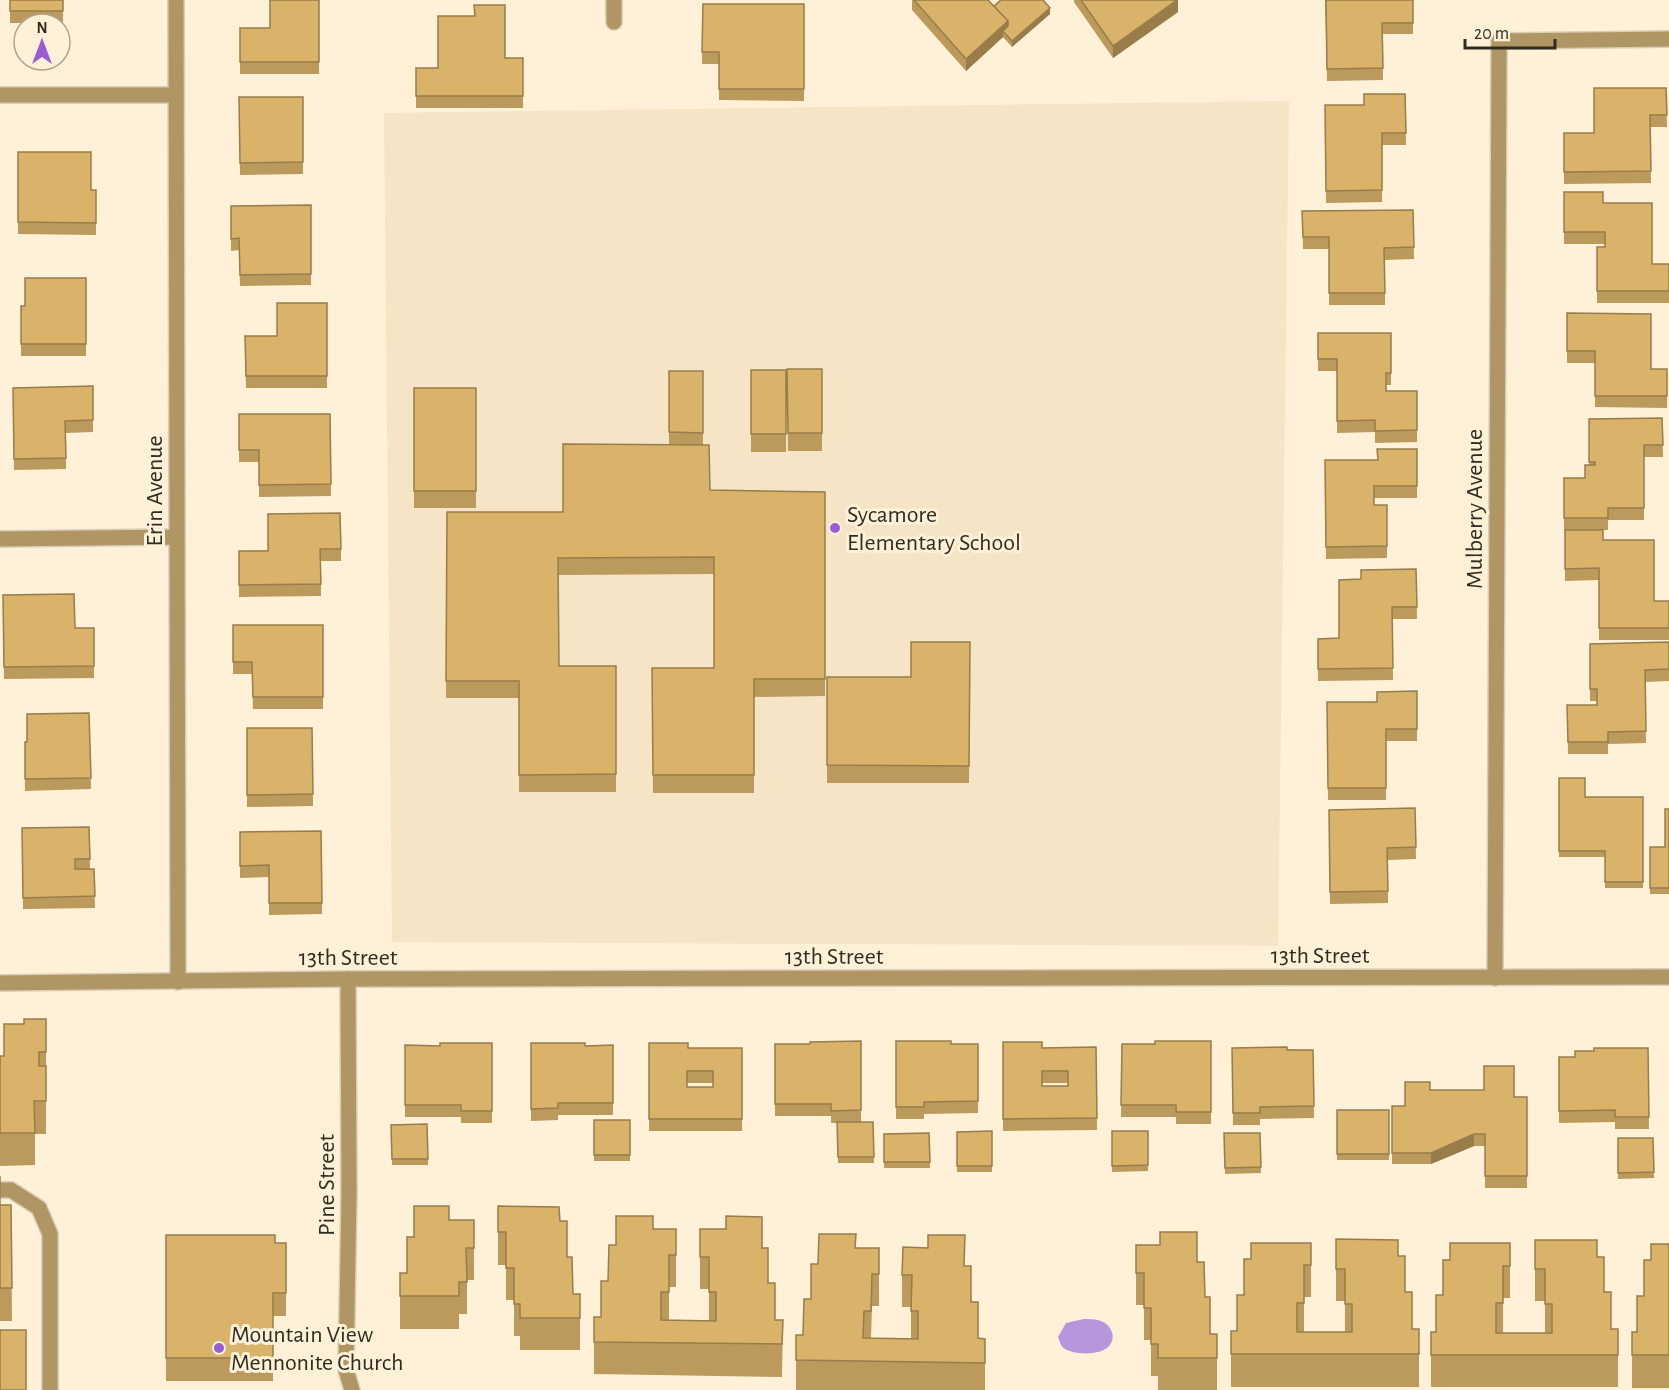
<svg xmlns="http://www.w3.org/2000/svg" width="1669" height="1390" font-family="'Alegreya Sans',sans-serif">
  <rect width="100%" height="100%" fill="#fef1d8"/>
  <path fill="#f5e4c5" d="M1289 101 1278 946 392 942 384 113Z"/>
  <path fill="#b797dc" d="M1084 1319C1089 1319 1094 1319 1098 1320 1110 1323 1117 1335 1110 1345 1102 1356 1075 1355 1065 1349 1060 1346 1060 1341 1058 1337L1066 1323Z"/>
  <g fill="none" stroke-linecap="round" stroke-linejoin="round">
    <defs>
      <path id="minor" d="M176 0 178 982
        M614 0V22
        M0 95H176
        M0 539 176 537
        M1495 978 1499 41 1669 39
        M348 979 349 1193 346 1370 352 1390
        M0 1190H11L39 1208 50 1234V1390"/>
      <path id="tertiary" d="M0 983 348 979 1669 977"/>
    </defs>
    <use href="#minor" stroke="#d9ceb7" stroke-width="18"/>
    <use href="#tertiary" stroke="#d9ceb7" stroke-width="18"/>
    <use href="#minor" stroke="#b09664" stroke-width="15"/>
    <use href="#tertiary" stroke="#b09664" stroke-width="15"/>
  </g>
  <path fill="#bb9a5b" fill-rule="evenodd" d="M10 0H63V23H10Z
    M319 0V74H240V28H270Z
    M912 0H988L994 6 1050 14 1012 47 1003 37 966 71 912 10Z
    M1074 0H1178V12L1113 58 1074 2Z
    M1325 0H1413V34H1383V80L1327 81Z
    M703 4H804V101L719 100V64H702Z
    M505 58H523V108H416V68H438Z
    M1666 88 1667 127H1650L1651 183 1564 184V133H1594Z
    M1405 94 1406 145H1382V202L1326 203 1325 105H1364Z
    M239 97H303V174L240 175Z
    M18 152 91 190H96V235L18 234Z
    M1564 192 1603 203 1652 264H1669V303H1597V247H1605V244H1564Z
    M311 205V285L240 286 239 250 231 251V206Z
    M1413 210 1414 259 1385 260V305H1329V249H1303L1302 211Z
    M86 278V356H21V306H25Z
    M327 303V388H246L245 336H277Z
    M1567 313 1651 369H1667V408L1595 407V363H1567Z
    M1318 333H1391V385H1386V391H1417V442L1375 443V432L1337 433V371H1318Z
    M787 369H822V451H788Z
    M751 370H786V452H751Z
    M669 371H703V445L710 490 825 492V696L754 697V793H653L652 668H714V574L559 575V666H616V792H519V698H446L447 512H563L669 445Z
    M93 386V432L66 433V469L14 470 13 388Z
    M414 388H476V508H414Z
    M239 414H330L331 496 259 497V462H239Z
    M1662 418 1663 457H1644V520H1608V530H1564V478H1585L1589 465V419Z
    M1417 449V498H1374V505H1387V558L1326 559 1325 460H1377Z
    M1565 530 1603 540 1654 601H1669V640H1599V580L1565 581Z
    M341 549V561H321V596L239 597V551Z
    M1416 569 1417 619H1392L1393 680 1318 681V639L1339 638 1361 579Z
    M3 595 75 628H94V678L4 679Z
    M233 625H323V709H253L252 674H233Z
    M970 642 969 783H827V677H911Z
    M1669 642V681L1645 682 1646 743 1608 744V754H1568L1567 705H1597V701H1590V644Z
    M1417 691V741H1386V800H1328L1327 702H1377Z
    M89 713 91 789 25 791V742H27Z
    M247 728H312L313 806 247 807Z
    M1559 778 1585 797H1643V888H1605V857H1559Z
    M1415 808 1416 859 1388 860V903L1330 904 1329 810Z
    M1669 809V894H1650V847H1665Z
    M89 827 90 869H94L95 908 23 909 22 828Z
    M321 831 322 914 269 915V877L240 878V832Z
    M46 1019V1134H35V1165L0 1166V1056H4L24 1024Z
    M861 1041V1122H873L874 1163H838L837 1123H831V1116H775V1044H810Z
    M896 1041 951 1044H978V1113L924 1114V1119H896Z
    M1211 1041V1124H1176V1117H1121L1122 1044H1155Z
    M1003 1042 1042 1048 1096 1047 1097 1130 1003 1131ZM1042 1083H1068V1086H1042Z
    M492 1043V1123H461V1117H405V1045L440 1046Z
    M531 1043 585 1046 613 1045V1115H558V1120L531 1121Z
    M649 1043 688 1048H742V1131H649ZM687 1083H713V1087H687Z
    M1232 1048 1313 1050 1314 1118 1260 1119V1125H1233Z
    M1648 1048 1649 1129H1615V1122L1559 1123V1057H1575L1594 1051Z
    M1430 1090 1514 1097H1527V1188H1485V1146H1474L1431 1164H1392V1106H1405Z
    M1337 1110H1389V1160H1337Z
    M594 1120H630V1161H594Z
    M427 1124 428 1165H392L391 1125Z
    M992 1131V1172H957V1132Z
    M1112 1131H1148V1171L1112 1172Z
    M929 1133 930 1168H884V1134Z
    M1224 1133H1260L1261 1173 1225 1174Z
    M1618 1138H1653L1654 1178 1618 1179Z
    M0 1176V1205H11L12 1321H0Z
    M498 1206 560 1221 567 1257 573 1294H580V1350H520V1336H514V1300H506V1265H498Z
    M449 1220H474V1280H467V1314H459V1329H400V1273H407L414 1237Z
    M653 1229H676V1287H669V1320L709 1321V1289H700V1229L762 1248 775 1320H783L782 1377 594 1374V1317H601L616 1245Z
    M166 1235 275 1243H286V1316H273V1381H166Z
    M1336 1239 1398 1256 1412 1329H1419V1387H1231V1331H1237L1251 1259 1311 1243V1297H1304V1332H1345V1301H1336Z
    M1535 1240 1597 1257 1611 1329H1618V1387H1431V1332H1436L1450 1260 1510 1243V1298H1503V1333H1545V1301H1535Z
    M1669 1244V1388H1632V1332H1637L1644 1296Z
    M1136 1245 1197 1262 1205 1297 1210 1334H1217V1390H1158V1376H1151V1340H1144V1305H1136Z
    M856 1248H879V1306H872L871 1338 911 1339V1307H902V1275L965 1266 978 1338 985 1339V1390H796V1335H803L818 1264Z"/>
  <path fill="#987d4a" d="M1178 0V12L1113 58V46Z
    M1050 8V14L1012 47V41Z
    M1008 21V32L1003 31V37L966 71V59Z
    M1474 1134V1146L1431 1164V1153Z"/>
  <path fill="#d9b36a" stroke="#987d4a" stroke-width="1.5" fill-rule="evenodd" d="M10 0H63V11H10Z
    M270 0H319V62H240V28H270Z
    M914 0H988L1008 21 966 59Z
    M1001 0H1043L1050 8 1012 41 1003 31 1008 26V21L994 6Z
    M1081 0H1177L1113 46Z
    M1326 0H1413V23H1382L1383 68 1327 69Z
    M703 4H804V89H719V52H702Z
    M474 5H505V58H523V96H416V68H438V16H475Z
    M1594 88H1666L1667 115H1650L1651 171 1564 172V133H1594Z
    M1364 94H1405L1406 133H1382V190L1326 191 1325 105H1364Z
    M239 97H303V162L240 163Z
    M18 152H91V190H96V223L18 222Z
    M1564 192H1603V203H1652V264H1669V291H1597V247H1605V232H1564Z
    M311 205V274L240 275 239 238 231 239V206Z
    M1413 210 1414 247 1384 248 1385 293H1329V237H1303L1302 211Z
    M25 278H86V344H21V306H25Z
    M277 303H327V376H246L245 336H277Z
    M1567 313 1651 314V369H1667V396H1595V351H1567Z
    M1318 333H1391V373H1386V391H1417V430L1375 431V420L1337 421V359H1318Z
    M787 369H822V433H788Z
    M751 370H786V434H751Z
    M669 371H703V433L669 432Z
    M93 386V420L65 421 66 458 14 459 13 388Z
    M414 388H476V491H414Z
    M239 414H330L331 484 259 485V450H239Z
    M1662 418 1663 445H1644V508H1608V518H1564V478H1585V465H1595V462H1589V419Z
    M563 444 709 445 710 490 825 492V679H754V775H653L652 668H714V557L558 558 559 666H616V774L519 775V681H446L447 512H563Z
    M1377 449H1417V486H1374V505H1387V546L1326 547 1325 460H1378Z
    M340 513 341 549H320L321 584 239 585V551H268V514Z
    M1565 530H1603V540H1654V601H1669V628H1599V568L1565 569Z
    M1416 569 1417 607H1392L1393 668 1318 669V639L1339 638V580L1361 579V570Z
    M74 594 75 628H94V666L4 667 3 595Z
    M233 625H323V697H253L252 662H233Z
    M911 642H970L969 766 827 765V677H911Z
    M1669 642V669L1645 670 1646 731 1608 732V742H1568L1567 705H1597V689H1590V644Z
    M1417 691V729H1386V788H1328L1327 702H1377V692Z
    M89 713 91 778 25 779V742H27V714Z
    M247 728H312L313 794 247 795Z
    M1559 778H1585V797H1643V882H1605V851H1559Z
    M1415 808 1416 847 1387 848 1388 891 1330 892 1329 810Z
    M1665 809H1669V888H1650V847H1665Z
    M89 827 90 859H75V869H94L95 896 23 898 22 828Z
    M321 831 322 903H269V865L240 866V832Z
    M24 1019H46V1052H39V1066H46V1101H34L35 1133H0V1056H4V1024H24Z
    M861 1041V1110L831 1111V1104H775V1044H810V1042Z
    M896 1041H951V1044H978V1101L924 1102V1107H896Z
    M1155 1041H1211V1112H1176V1105H1121L1122 1044H1155Z
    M1003 1042H1042V1048L1096 1047 1097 1118 1003 1119ZM1042 1071H1068V1086H1042Z
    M440 1043H492V1111H461V1105H405V1045L440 1046Z
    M531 1043H585V1046L613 1045V1103H558V1108L531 1109Z
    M649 1043H688V1048H742V1119H649ZM687 1071H713V1087H687Z
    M1287 1047V1050H1313L1314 1106 1260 1107V1113H1233L1232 1048Z
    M1594 1048H1648L1649 1117H1615V1110L1559 1111V1057H1575V1051H1594Z
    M1484 1066H1514V1097H1527V1176H1485V1134H1474L1431 1153H1392V1106H1405V1082H1430V1090H1484Z
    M1337 1110H1389V1154H1337Z
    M594 1120H630V1155H594Z
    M837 1122H873L874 1157H838Z
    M427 1124 428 1159H392L391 1125Z
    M992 1131V1166H957V1132Z
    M1112 1131H1148V1165L1112 1166Z
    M929 1133 930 1162H884V1134Z
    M1224 1133H1260L1261 1167 1225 1168Z
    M1618 1138H1653L1654 1172 1618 1173Z
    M0 1176V1205H11L12 1288H0Z
    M414 1206H449V1220H474V1248H466L467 1282H459V1296H400V1273H407V1237H414Z
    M498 1206 559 1207 560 1221H567V1257H572L573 1294H580V1318H520V1304H514V1268H506V1232H498Z
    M616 1216H653V1229H676V1255H669V1292H661V1320L716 1321V1292H709V1257H700V1229H726V1216L762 1217V1248H768V1283H775V1320H783L782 1344 594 1342V1317H601V1281H608L609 1245H616Z
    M1160 1232H1197V1262H1204L1205 1297H1210V1334H1217V1358H1158V1344H1151V1308H1144V1273H1136V1245H1160Z
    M819 1234H856L855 1248H879V1274H872L871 1311H864L863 1338 918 1339V1311H911L912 1275H902L903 1247 928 1248V1235H965L964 1266H971V1302H978V1338L985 1339V1363L796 1360V1335H803L804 1299H811V1264H818Z
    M166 1235H275V1243H286V1293H273V1358H166Z
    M1336 1239 1398 1240V1256H1405V1292H1412V1329H1419V1354H1231V1331H1237V1295H1244V1259H1251V1243H1311V1265H1304V1303H1297V1332H1352V1304H1345V1269H1336Z
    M1535 1240H1597V1257H1604V1292H1611V1329H1618V1355H1431V1332H1436V1295H1443V1260H1450V1243H1510V1266H1503V1303H1496V1333H1552V1304H1545V1269H1535Z
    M1651 1244H1669V1355H1632V1332H1637V1296H1644V1260H1651Z
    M0 1330H26V1390H0Z"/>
  <g fill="#995cd3" stroke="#fef1d8" stroke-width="2">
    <circle cx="835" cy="528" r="6"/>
    <circle cx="219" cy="1348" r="6"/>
  </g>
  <g text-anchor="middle" stroke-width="6" stroke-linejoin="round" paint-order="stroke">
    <g font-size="24" fill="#312c22" stroke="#fef1d8">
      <text transform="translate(154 491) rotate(-90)" y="8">Erin Avenue</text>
      <text transform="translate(1474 509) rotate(-90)" y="8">Mulberry Avenue</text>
      <text x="1320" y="963">13th Street</text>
      <text x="834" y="964">13th Street</text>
      <text x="348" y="965">13th Street</text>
      <text transform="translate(326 1185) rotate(-90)" y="8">Pine Street</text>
    </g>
    <g font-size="24" fill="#312c22" stroke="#fef1d8" text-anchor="start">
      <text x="847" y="522">Sycamore<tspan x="847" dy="28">Elementary School</tspan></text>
      <text x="231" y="1342">Mountain View<tspan x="231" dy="28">Mennonite Church</tspan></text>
    </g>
  </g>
  <g transform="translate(42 42)"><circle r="28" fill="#fef1d8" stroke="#aca28f" stroke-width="1.5"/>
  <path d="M0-4.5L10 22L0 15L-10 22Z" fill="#995cd3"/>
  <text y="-9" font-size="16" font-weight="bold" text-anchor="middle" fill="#312c22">N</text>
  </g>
  <path d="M1465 39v9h90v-9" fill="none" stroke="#312c22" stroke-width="3"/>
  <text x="1474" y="39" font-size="18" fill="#312c22" stroke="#fef1d8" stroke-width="4.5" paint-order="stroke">20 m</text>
</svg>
